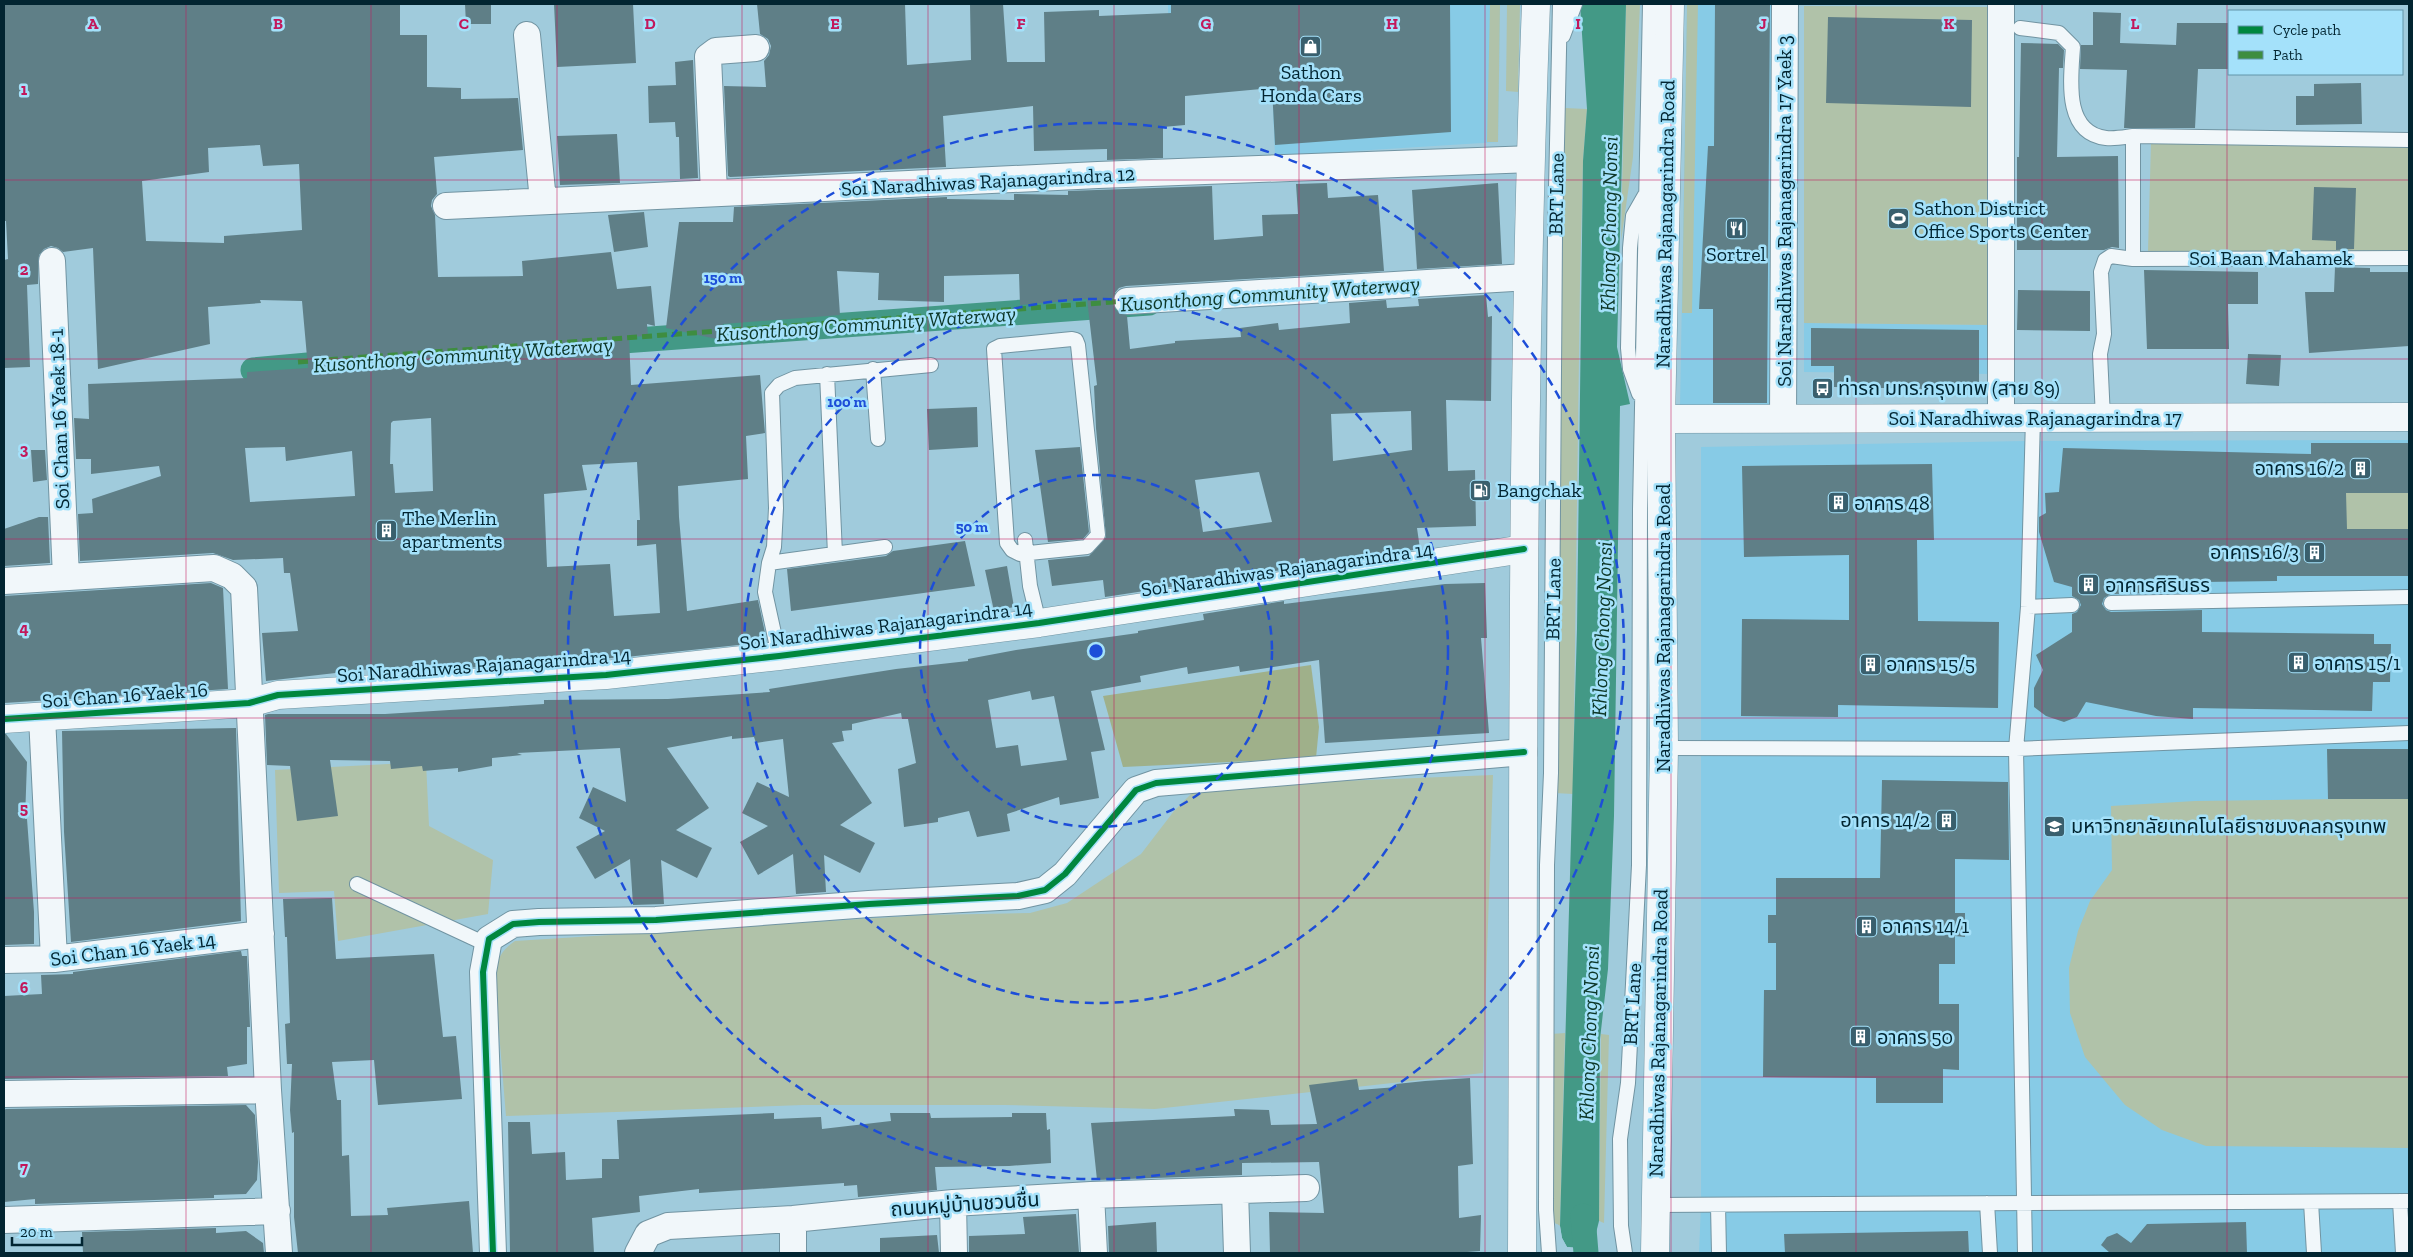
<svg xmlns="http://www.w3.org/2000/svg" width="2413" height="1257" font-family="'Zilla Slab','Noto Sans Thai',serif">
  <rect width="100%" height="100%" fill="#a0cbdc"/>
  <path fill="#87cbe6" d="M1168 4H1500L1498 142 1275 156 1272 88 1169 81Z
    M1687 4H1790L1791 410 1680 409Z
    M1804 323 1992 325V374L1804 372Z
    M2409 440V1253H1699L1701 1205V447L2025 441Z"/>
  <path fill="#b0c2a9" d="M1490 4H1500L1498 142H1487Z
    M1507 4H1520L1518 92 1506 91Z
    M1626 4H1640L1633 157 1621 241Z
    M1687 4H1698L1692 313H1682Z
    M1804 6 1994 7 1992 325 1804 323Z
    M1565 108 1587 109 1583 161 1580 283 1573 794 1554 793 1559 331Z
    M2151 143 2409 146V252L2148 251Z
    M2341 474 2409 481V537L2345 540Z
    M426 762 429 826 493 860 488 914 338 941 334 891 279 893 275 770Z
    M1493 775 1483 1073 1155 1109 1005 1105H803L506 1116 495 984C495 964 498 953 515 941L925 915 1030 913 1067 903 1141 854 1174 811 1191 794 1235 785Z
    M2409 798V1148L2206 1146 2162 1130 2125 1105 2085 1057 2070 1013 2069 968 2078 931 2090 901 2112 870 2111 806 2195 801Z
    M1565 1033 1560 1226 1553 1222 1551 1034Z
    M1601 1034 1609 1035 1604 1223 1599 1221Z"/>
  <path fill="#9fb08a" d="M1311 665 1319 727 1316 758 1123 767 1103 696Z"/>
  <path fill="#439986" d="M1580 4H1626L1617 347 1630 404 1620 406 1614 816 1608 969 1600 1039 1599 1226 1594 1241 1588 1248 1567 1247 1562 1238 1560 1226 1577 629 1583 161 1587 109Z"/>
  <path fill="#a0cbdc" d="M1599 1221 1601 1222V1227L1597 1242 1589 1250 1577 1252 1565 1249 1559 1239 1557 1224 1560 1226 1562 1238 1567 1247 1578 1249 1588 1248 1594 1241Z"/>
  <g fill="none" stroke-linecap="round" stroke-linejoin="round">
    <path stroke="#439986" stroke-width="25" d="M595 343 1149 303
      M253 370 341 362
      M1583 1216 1586 1253"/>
  </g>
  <path fill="#5f7f87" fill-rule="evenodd" d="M4 4H400V35H427V87L461 88V99L518 98 523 150 434 157 437 194 432 200 431 206 435 215 438 277 523 276 522 261 611 252 617 289 651 286 655 326 647 324 648 336 629 337 631 385 760 375 765 433 746 436 748 479 678 486 679 517 687 611 758 600 767 642 626 657 406 672V669L380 672 379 668 266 681 262 633 298 631 290 573H284L283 558 233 560 213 553 80 561 78 514 93 513 92 499 161 476 159 466 91 474V459H76L74 418 89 419 88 384 247 378V372L308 368 302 301 260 300 261 303 208 307 210 344 98 369 93 248 63 252 58 248 51 246 44 249 39 255 38 284 27 285 30 367 4 368V260L8 259 6 221H4ZM260 145 263 166 299 164 302 230 224 236V243L146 241 142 181 209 172 208 148ZM431 418 433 491 395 493 393 464H390L391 423 393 421ZM285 447 286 461 352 451 355 496 250 502 245 448ZM637 462 640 520H637V546L656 544 660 613 614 616 610 564 547 567 544 494 587 490 582 465Z
    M465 4H491V24H466Z
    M554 4H633L636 63 557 67Z
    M757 4H905L907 65 971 60 970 4H1003L1007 62H1045L1044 12 1099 10V16L1171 13V4H1450L1451 132 1275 145 1272 88 1185 96V125L1163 127V158L1107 160V149L1034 151 1033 106 943 116 946 167 730 177 728 176 724 86 766 87 764 61 769 55 771 46 768 39 760 34Z
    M1715 4H1770L1767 403H1713V309H1699L1708 146H1714Z
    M2093 12 2121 13 2120 43 2176 45 2177 23H2229V69H2198L2195 128H2124L2127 70 2080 69 2081 45H2093Z
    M1828 17 1972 20 1971 107 1826 103Z
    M2021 43 2058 44 2064 50 2063 68H2059L2057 157 2118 156 2119 248 2112 247 2104 250H2017V157H2019Z
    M693 60 698 178 680 179 679 137H676L675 122 649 123 648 86 676 85 675 62Z
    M2361 83 2362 124 2296 125V96H2314V84Z
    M617 134 620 183 560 185 557 136Z
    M1327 183 1328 198 1378 195 1384 271 1126 286 1119 288 1114 294 1112 302 1115 310 1127 316 1130 349 1175 343V341L1241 337 1240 328 1278 323 1279 330 1350 323 1349 303 1386 300 1387 308 1419 306 1418 299 1486 295 1488 317 1492 316 1491 401 1446 400 1448 471 1475 470 1476 526 1417 528 1420 549 1105 597 1103 580 1052 586 1048 560 1089 556 1106 537 1096 428 1094 386 1097 385 1087 299 1020 305 1019 274 944 276V302L878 300 879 273 837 271 840 315 723 324 721 340 666 328 679 222H733L734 207 947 197V199L1014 200V194L1068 195V191L1212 186 1214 240 1263 236 1262 215 1298 214 1296 184ZM1411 411 1412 450 1333 461 1331 414ZM1259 472 1272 522 1203 532 1195 480Z
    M1498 183 1502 264 1417 269 1412 190Z
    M2314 187 2356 188 2354 249 2336 250V241L2312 240Z
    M644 212 648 247 614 252 608 215Z
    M2335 267 2370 268V272H2409V346L2309 353 2305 292H2334Z
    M2144 270 2258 272V304H2228L2229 349H2147Z
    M2018 290 2090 291V331L2017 330Z
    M1811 328 1979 330V390L1834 387V366H1811Z
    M2248 354 2281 355 2279 386 2246 384Z
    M977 407 978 447 929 450 927 409Z
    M2311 443H2409V493H2346L2347 529H2409V576H2277V581L2202 582V592L2111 594 2104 598 2102 604 2106 610 2111 612 2202 610V632L2374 634V644H2391L2390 682H2373L2372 711 2193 708V719L2156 716 2086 702 2077 717 2064 722 2046 716 2034 707V688L2043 670 2036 655 2072 632V614L2077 612 2081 605 2079 600 2072 596V587L2054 582 2039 532V517L2046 513 2045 493 2059 492 2063 448 2311 454Z
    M1080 447 1089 532 1083 539 1048 542 1035 450Z
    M31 450H45L47 480 33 482Z
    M1932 464 1934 540H1917L1918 621 1999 622 1998 708 1838 705V717L1741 716 1742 619 1849 620V555L1744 557 1742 466Z
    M39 517H48L50 563 4 566V529Z
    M965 541 975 586 791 611 787 569 886 556 893 551Z
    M1007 566 1014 607 994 611 985 570Z
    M211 583 223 588 228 689 4 703V596Z
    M1485 583 1487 638H1481L1489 733 1325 743 1319 660 1240 672 1239 666 1188 674 1187 667 1140 676 1141 682 1091 691 1105 750 1091 752 1099 798 1060 805 1059 797 1007 814 1010 831 977 837 969 811 938 818V822L904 827 898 769 916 763 908 719H902L901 713 852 724V730L842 731 844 741 832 743 872 803 840 825 875 843 860 873 824 855 826 892 796 894 793 854 758 875 740 842 768 826 742 813 757 782 789 797 783 739 756 743 754 737 732 739V736L667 748 709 808 676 830 712 848 697 878 661 860 664 904 633 905 630 859 595 879 576 847 605 831 579 818 593 787 626 802 620 748 517 753 522 755 492 758V766L458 772V768L423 771 422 766 391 769 390 761 330 760 338 816 297 821 290 766 267 765 265 715 268 714H385L544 704V700L668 699 770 692 769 689 896 669 968 661V659L1016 650 1138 633V631L1204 620 1203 614 1284 601V604L1445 584ZM1030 691 1032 700 1054 696 1067 760 1021 766 1018 745 996 748 988 700Z
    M236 728 241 921 71 942 64 832 62 731Z
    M4 734H6L27 762 25 819H27L34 912V944L4 945Z
    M2327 749H2409V799H2328Z
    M1882 780 2008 782 2009 860 1955 859V913H1965V937L1955 936V964H1939V1004H1959V1070L1943 1069V1103H1876V1078L1763 1077 1764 990H1776V943H1768V915H1776V878H1880Z
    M332 898 336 959 434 954 443 1037 456 1036 462 1099 378 1105 374 1060 332 1062 337 1100H341L342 1156 349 1155 351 1216 388 1215 387 1208 469 1201 473 1253H298L294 1217V1132L292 1133 290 1110 292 1064H287L285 1024 290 1023 287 937H285L283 899Z
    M241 951 242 956H247L250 1027H247V1064L227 1067 228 1076 4 1079V996L42 994 41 975 73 974V972Z
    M1470 1078 1473 1164 1458 1166 1459 1218 1481 1215 1480 1251 1454 1253H1270L1269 1212 1324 1213 1319 1162 1242 1163V1175L1097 1180 1091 1123 1235 1116 1234 1109 1269 1110 1271 1125 1317 1124 1309 1085 1357 1079 1359 1090 1397 1087 1396 1084 1425 1081Z
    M246 1105 255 1115 258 1162 257 1180 246 1194 214 1195V1198L35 1204V1199L4 1202V1110L6 1109Z
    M774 1113V1119L821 1117 822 1129 891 1121 890 1113H930L931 1118 1012 1117V1113H1046L1047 1130 1050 1129 1051 1163 1009 1166 935 1167 937 1190 858 1197 857 1185 844 1186V1183L699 1193V1189L639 1196 640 1212 592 1218 594 1253H510L508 1122H530L532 1154 565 1152 566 1180 602 1178V1159H619L617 1120Z
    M1076 1214 1079 1253H969V1236L1025 1234 1023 1217Z
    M1156 1222 1157 1253H1109L1108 1226Z
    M2246 1222 2247 1253H2110L2101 1245 2107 1237 2117 1233 2131 1243 2147 1224Z
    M216 1228V1233L246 1231 263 1243 264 1253H83L82 1232Z
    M1968 1231 1969 1253H1785L1784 1234Z
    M937 1235 939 1253H880V1238Z"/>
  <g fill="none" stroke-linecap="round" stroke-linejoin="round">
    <defs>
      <path id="lane" d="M2020 28 2059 33 2073 47C2071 78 2063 133 2106 138 2115 139 2125 137 2133 136
        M1563 36 1575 4
        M2133 259 2409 258
        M1072 339 1076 340 1078 345 1098 535 1087 547 1020 554 1012 550 1007 543 994 349 1000 346Z
        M873 369 878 439
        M827 374 835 554
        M1639 394 1630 369 1628 348 1630 248 1633 216 1645 195
        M2103 418 2100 354 2104 334 2101 272 2105 260 2111 256 2133 259V136L2409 140
        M1025 540 1030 586 1039 623
        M769 563 885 547
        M2111 603 2409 597
        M2028 607 2072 605
        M779 656 765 592 769 563 774 547 776 508 772 393 779 385 795 378 931 365
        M1664 748 2016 749 2409 733
        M357 884 488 945
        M2400 1201 2403 1253
        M2311 1202 2314 1253
        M1987 1203 1990 1253
        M1655 1205 2409 1201
        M1718 1205 1719 1253
        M1549 1253 1546 1210 1547 865 1551 773 1555 236 1560 4
        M1625 1253 1621 1226 1620 1139 1628 1083 1639 865 1640 509 1650 4
        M2025 1253 2016 749 2028 607 2033 418"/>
      <path id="street" d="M2001 4V418
        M527 35 543 201
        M714 193 708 57 716 51 756 48
        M446 206 1098 175 1530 159
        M52 261 66 577
        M1127 301 1528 277
        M1783 419 1785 4
        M4 581 214 568 232 576 244 588 268 1090 279 1253
        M42 717 54 959
        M4 960 54 959 261 934
        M4 1094 268 1090
        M1235 1191 1237 1253
        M1091 1195 1094 1253
        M953 1203 954 1253
        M793 1219V1253
        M4 1220 277 1211
        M493 1253 483 972 489 939 513 924 539 922 656 920 869 904 1018 896 1045 890 1065 874 1136 790 1156 783 1524 752
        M638 1253 648 1234 668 1226 793 1219 953 1203 1091 1195 1306 1188"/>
      <path id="secondary" d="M1661 419 2409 417
        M4 719 249 703 278 695 606 675 779 656 1039 623 1524 549"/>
      <path id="primary" d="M1522 1253C1524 837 1520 420 1536 4
        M1655 1253 1664 748 1661 419 1670 4"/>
    </defs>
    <use href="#lane" stroke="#7194a2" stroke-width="16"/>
    <use href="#street" stroke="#7194a2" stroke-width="28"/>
    <use href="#secondary" stroke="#7194a2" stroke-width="29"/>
    <use href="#primary" stroke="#7194a2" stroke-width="29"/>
    <use href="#lane" stroke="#f1f7fa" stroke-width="14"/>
    <use href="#street" stroke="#f1f7fa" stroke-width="26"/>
    <use href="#secondary" stroke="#f1f7fa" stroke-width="28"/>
    <use href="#primary" stroke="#f1f7fa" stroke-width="28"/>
    <path stroke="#3e8d40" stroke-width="5" stroke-dasharray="10 5" stroke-linecap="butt" d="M298 362 1127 301"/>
    <defs>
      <path id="cycleway" d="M4 719 249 703 278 695 606 675 779 656 1039 623 1524 549
        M493 1253 483 972 489 939 513 924 539 922 656 920 869 904 1018 896 1045 890 1065 874 1136 790 1156 783 1524 752"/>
    </defs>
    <use href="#cycleway" stroke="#a4e1fa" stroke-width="9"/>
    <use href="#cycleway" stroke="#00873e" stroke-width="6"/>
  </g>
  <path fill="none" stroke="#c2185b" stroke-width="1" stroke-opacity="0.55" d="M186 4V1253M371 4V1253M557 4V1253M742 4V1253M928 4V1253M1114 4V1253M1299 4V1253M1485 4V1253M1671 4V1253M1856 4V1253M2042 4V1253M2227 4V1253M4 180H2409M4 359H2409M4 539H2409M4 718H2409M4 898H2409M4 1077H2409"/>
  <g fill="none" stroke="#1d4ed8" stroke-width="2.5" stroke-dasharray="9 6">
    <circle cx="1096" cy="651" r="176"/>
    <circle cx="1096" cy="651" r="352"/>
    <circle cx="1096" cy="651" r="528"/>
  </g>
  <defs>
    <symbol id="shop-square" viewBox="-11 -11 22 22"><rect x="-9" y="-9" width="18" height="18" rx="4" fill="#395f6d" stroke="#a4e1fa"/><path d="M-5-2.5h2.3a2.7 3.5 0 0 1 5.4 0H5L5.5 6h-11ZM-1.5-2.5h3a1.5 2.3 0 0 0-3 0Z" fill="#fff"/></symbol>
    <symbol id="stadium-square" viewBox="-11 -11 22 22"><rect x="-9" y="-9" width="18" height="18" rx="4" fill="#395f6d" stroke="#a4e1fa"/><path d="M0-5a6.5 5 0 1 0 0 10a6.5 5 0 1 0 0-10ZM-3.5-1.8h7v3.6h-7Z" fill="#fff"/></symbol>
    <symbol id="restaurant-square" viewBox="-11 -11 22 22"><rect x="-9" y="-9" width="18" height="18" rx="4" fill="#395f6d" stroke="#a4e1fa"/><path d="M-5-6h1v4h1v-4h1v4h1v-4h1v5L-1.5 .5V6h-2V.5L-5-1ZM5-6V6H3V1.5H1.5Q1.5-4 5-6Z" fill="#fff"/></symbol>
    <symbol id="bus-square" viewBox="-11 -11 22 22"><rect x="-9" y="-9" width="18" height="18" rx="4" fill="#395f6d" stroke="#a4e1fa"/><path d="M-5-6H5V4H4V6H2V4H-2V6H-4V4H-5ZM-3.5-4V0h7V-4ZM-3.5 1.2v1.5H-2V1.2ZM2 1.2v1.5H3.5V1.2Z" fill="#fff"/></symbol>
    <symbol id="building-square" viewBox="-11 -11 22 22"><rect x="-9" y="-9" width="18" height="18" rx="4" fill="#395f6d" stroke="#a4e1fa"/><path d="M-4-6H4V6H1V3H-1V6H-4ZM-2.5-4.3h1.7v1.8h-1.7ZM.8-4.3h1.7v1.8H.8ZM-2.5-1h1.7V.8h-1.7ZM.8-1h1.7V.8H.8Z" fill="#fff"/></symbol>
    <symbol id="fuel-square" viewBox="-11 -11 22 22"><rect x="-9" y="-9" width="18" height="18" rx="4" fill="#395f6d" stroke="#a4e1fa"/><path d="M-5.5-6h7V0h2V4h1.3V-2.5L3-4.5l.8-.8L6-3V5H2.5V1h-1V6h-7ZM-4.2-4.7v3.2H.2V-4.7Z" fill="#fff"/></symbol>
    <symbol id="university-square" viewBox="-11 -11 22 22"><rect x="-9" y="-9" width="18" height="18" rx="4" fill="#395f6d" stroke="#a4e1fa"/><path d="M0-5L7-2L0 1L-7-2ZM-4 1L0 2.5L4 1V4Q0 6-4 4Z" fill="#fff"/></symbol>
  </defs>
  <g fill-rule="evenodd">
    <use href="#shop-square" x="1298" y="34" width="25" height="25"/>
    <use href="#stadium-square" x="1886" y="206" width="25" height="25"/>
    <use href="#restaurant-square" x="1724" y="216" width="25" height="25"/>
    <use href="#bus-square" x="1810" y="376" width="25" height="25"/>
    <use href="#building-square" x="2348" y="456" width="25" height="25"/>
    <use href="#fuel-square" x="1468" y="478" width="25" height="25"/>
    <use href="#building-square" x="1826" y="490" width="25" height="25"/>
    <use href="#building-square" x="374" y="518" width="25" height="25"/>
    <use href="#building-square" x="2302" y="540" width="25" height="25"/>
    <use href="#building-square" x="2076" y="572" width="25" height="25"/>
    <use href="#building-square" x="2286" y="650" width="25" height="25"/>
    <use href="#building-square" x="1858" y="652" width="25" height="25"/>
    <use href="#building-square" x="1934" y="808" width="25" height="25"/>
    <use href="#university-square" x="2042" y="814" width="25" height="25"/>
    <use href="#building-square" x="1854" y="914" width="25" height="25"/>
    <use href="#building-square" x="1848" y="1024" width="25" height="25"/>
  </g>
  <g text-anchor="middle" stroke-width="5" stroke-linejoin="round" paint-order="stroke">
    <g font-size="20" fill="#022531" stroke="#a4e1fa" text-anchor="start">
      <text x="1311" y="79" text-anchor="middle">Sathon<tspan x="1311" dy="23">Honda Cars</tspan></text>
      <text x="1914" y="215">Sathon District<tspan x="1914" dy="23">Office Sports Center</tspan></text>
      <text x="1736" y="261" text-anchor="middle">Sortrel</text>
      <text x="1838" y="395">ท่ารถ มทร.กรุงเทพ (สาย 89)</text>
      <text x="2344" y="475" text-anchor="end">อาคาร 16/2</text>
      <text x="1497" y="497">Bangchak</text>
      <text x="1854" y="510">อาคาร 48</text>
      <text x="402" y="525">The Merlin<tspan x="402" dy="23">apartments</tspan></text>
      <text x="2299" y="559" text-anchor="end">อาคาร 16/3</text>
      <text x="2105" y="592">อาคารศิรินธร</text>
      <text x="2314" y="670">อาคาร 15/1</text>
      <text x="1886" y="671">อาคาร 15/5</text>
      <text x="1930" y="827" text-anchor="end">อาคาร 14/2</text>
      <text x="2071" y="833">มหาวิทยาลัยเทคโนโลยีราชมงคลกรุงเทพ</text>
      <text x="1882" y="933">อาคาร 14/1</text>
      <text x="1877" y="1044">อาคาร 50</text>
    </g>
    <g font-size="20" fill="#022531" stroke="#a4e1fa">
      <text transform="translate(988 181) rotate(-3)" y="7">Soi Naradhiwas Rajanagarindra 12</text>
      <text transform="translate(1556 194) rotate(-89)" y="7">BRT Lane</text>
      <text transform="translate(1784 211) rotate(-90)" y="7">Soi Naradhiwas Rajanagarindra 17 Yaek 3</text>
      <text transform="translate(1665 224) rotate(-89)" y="7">Naradhiwas Rajanagarindra Road</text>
      <text x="2271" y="265">Soi Baan Mahamek</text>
      <text x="2035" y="425">Soi Naradhiwas Rajanagarindra 17</text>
      <text transform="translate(59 419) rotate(-92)" y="7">Soi Chan 16 Yaek 18-1</text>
      <text transform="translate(1287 569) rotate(-8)" y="7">Soi Naradhiwas Rajanagarindra 14</text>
      <text transform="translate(1553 599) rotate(-89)" y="7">BRT Lane</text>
      <text transform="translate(886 625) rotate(-7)" y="7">Soi Naradhiwas Rajanagarindra 14</text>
      <text transform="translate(1663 628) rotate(-90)" y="7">Naradhiwas Rajanagarindra Road</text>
      <text transform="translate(484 665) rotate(-4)" y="7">Soi Naradhiwas Rajanagarindra 14</text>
      <text transform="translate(125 695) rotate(-4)" y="7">Soi Chan 16 Yaek 16</text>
      <text transform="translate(133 949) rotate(-7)" y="7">Soi Chan 16 Yaek 14</text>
      <text transform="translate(1632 1004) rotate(-87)" y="7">BRT Lane</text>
      <text transform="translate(1658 1033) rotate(-89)" y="7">Naradhiwas Rajanagarindra Road</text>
      <text transform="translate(965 1204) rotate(-4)" y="7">ถนนหมู่บ้านชวนชื่น</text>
    </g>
    <g font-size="21" font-style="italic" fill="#0d3728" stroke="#a4e1fa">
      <text transform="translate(1609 224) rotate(-89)" y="7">Khlong Chong Nonsi</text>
      <text transform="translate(1270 294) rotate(-4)" y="7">Kusonthong Community Waterway</text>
      <text transform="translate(866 324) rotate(-4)" y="7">Kusonthong Community Waterway</text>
      <text transform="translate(463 355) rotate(-4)" y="7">Kusonthong Community Waterway</text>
      <text transform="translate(1602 629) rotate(-88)" y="7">Khlong Chong Nonsi</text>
      <text transform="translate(1589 1033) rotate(-88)" y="7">Khlong Chong Nonsi</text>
    </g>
  </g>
  <g font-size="16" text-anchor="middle" font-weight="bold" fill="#c2185b" stroke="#a4e1fa" stroke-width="5" stroke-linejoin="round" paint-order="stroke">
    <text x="93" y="29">A</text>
    <text x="278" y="29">B</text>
    <text x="464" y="29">C</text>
    <text x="650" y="29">D</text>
    <text x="835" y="29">E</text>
    <text x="1021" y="29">F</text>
    <text x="1206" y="29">G</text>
    <text x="1392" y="29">H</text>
    <text x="1578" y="29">I</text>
    <text x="1763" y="29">J</text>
    <text x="1949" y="29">K</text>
    <text x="2135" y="29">L</text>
    <text x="24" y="95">1</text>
    <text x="24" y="275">2</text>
    <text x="24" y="455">3</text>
    <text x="24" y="634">4</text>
    <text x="24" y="814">5</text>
    <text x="24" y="993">6</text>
    <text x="24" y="1173">7</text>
  </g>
  <circle cx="1096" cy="651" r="8" fill="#1d4ed8" stroke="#a4e1fa" stroke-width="2.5"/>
  <g font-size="15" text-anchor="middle" font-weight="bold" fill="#1d4ed8" stroke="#a4e1fa" stroke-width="5" stroke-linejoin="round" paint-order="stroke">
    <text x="723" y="283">150 m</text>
    <text x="847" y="407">100 m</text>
    <text x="972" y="532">50 m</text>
  </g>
  <rect width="2413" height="1257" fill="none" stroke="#022531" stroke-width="10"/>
  <rect x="2228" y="10" width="175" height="65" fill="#a4e1fa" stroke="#6396aa"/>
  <rect x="2238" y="26" width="25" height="8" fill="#00873e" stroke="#6396aa"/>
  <text x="2273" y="35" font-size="15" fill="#022531">Cycle path</text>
  <rect x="2238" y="51" width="25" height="8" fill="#3e8d40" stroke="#6396aa"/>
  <text x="2273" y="60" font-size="15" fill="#022531">Path</text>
  <path d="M12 1237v8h70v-8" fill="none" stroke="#022531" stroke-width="2.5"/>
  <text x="20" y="1237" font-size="15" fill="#022531" stroke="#a4e1fa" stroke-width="4" paint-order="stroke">20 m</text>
</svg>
